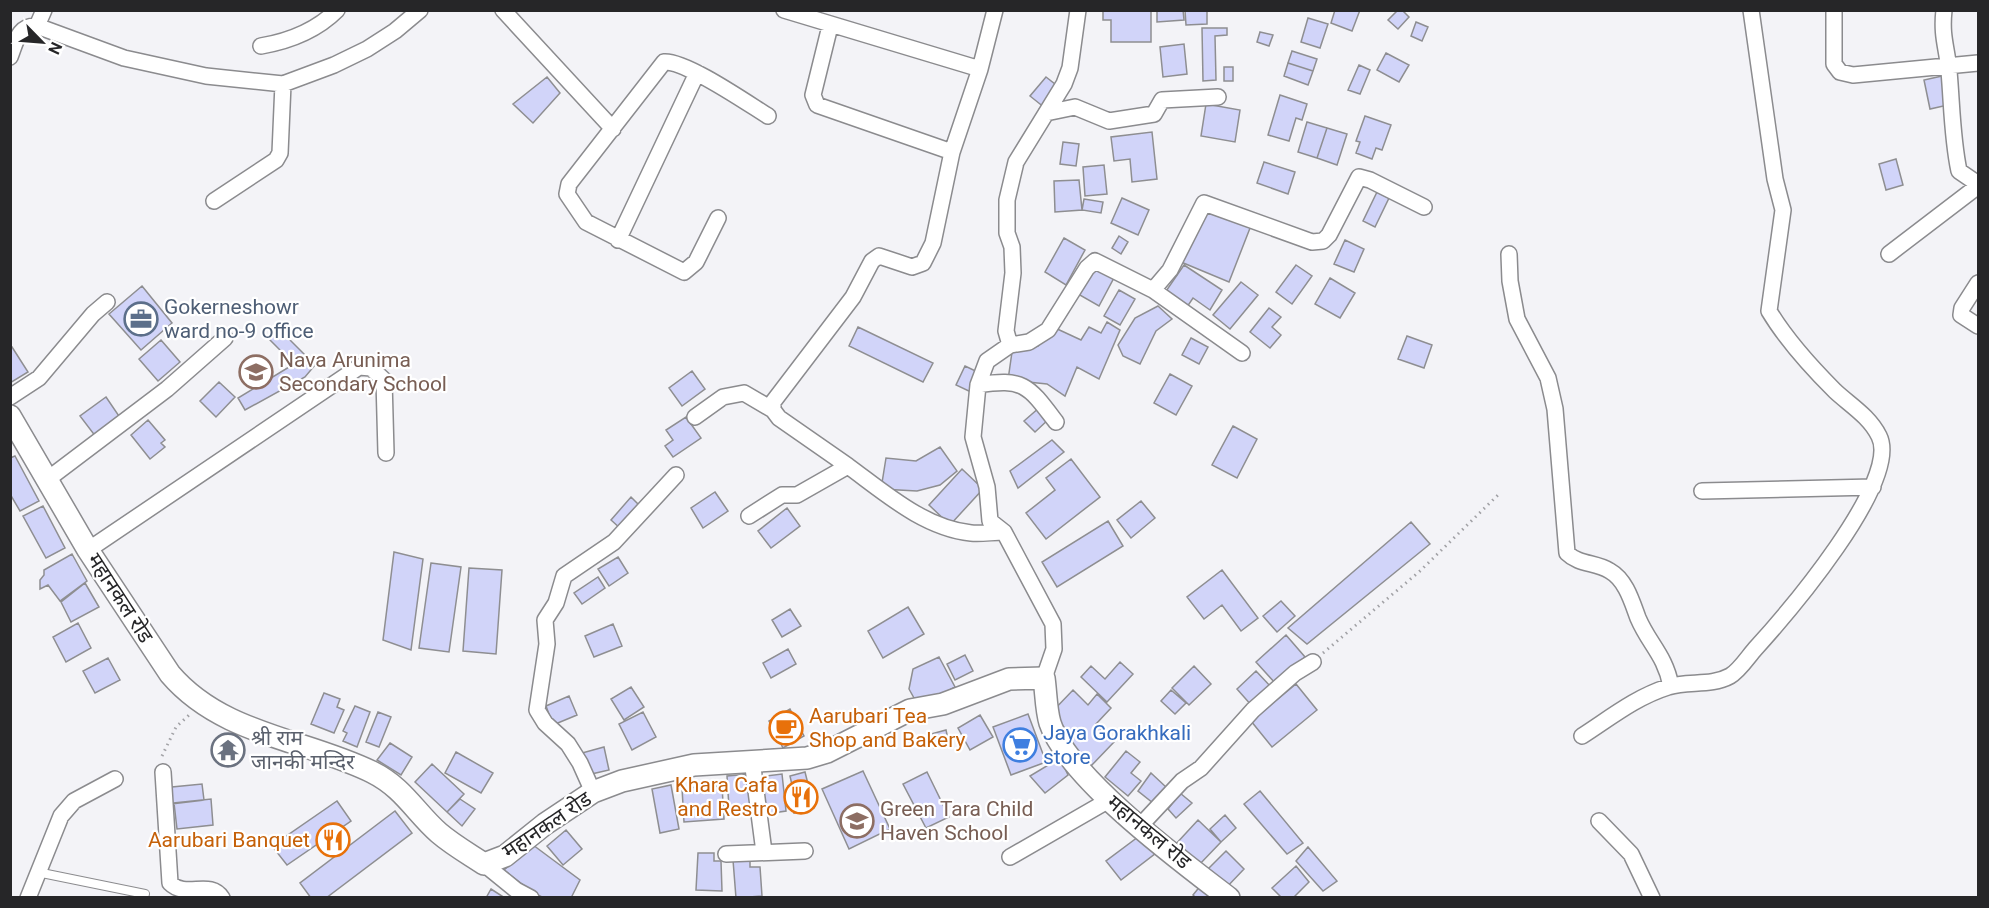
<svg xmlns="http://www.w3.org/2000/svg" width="1989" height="908" font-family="Roboto,'Noto Sans Devanagari',sans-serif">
  <rect width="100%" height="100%" fill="#f3f3f7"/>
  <path fill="#d1d4f9" stroke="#8e8e91" stroke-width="1.5" d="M1103 10H1151V42H1111V20H1103Z
    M1157 10H1183L1184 20 1157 22Z
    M1185 10H1207V24L1186 25Z
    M1335 10H1360L1352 31 1331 23Z
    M1398 10H1402L1409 17 1398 29 1388 20Z
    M1308 18 1328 24 1320 48 1301 42Z
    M1416 22 1428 27 1422 41 1411 36Z
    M1202 28H1227V35L1215 36 1216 80 1203 81Z
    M1260 32 1273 35 1269 46 1257 42Z
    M1184 44 1187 74 1163 77 1160 47Z
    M1292 51 1317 59 1313 71 1288 63Z
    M1386 53 1409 65 1399 82 1377 70Z
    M1288 63 1313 71 1308 85 1284 76Z
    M1359 65 1370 70 1360 94 1348 90Z
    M1224 67H1233V81H1224Z
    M1942 76 1948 105 1930 109 1924 80Z
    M547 77 560 93 533 123 513 104Z
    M1046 77 1060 88 1045 108 1030 96Z
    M1280 95 1307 104 1302 120 1296 118 1289 141 1268 135Z
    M1206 104 1240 110 1235 142 1201 136Z
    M1365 116 1391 125 1382 150 1376 148 1372 159 1356 153 1360 142 1356 141Z
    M1307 122 1327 128 1317 158 1298 152Z
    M1327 128 1347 134 1337 165 1317 158Z
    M1152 132 1157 179 1132 182 1130 159 1114 161 1111 137Z
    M1063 142 1079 144 1076 166 1060 164Z
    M1896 159 1903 185 1886 190 1879 164Z
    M1264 162 1295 172 1288 194 1257 183Z
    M1104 165 1107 194 1085 196 1083 167Z
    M1079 180 1082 210 1055 212 1054 181Z
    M1377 192 1389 198 1375 227 1363 221Z
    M1122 198 1149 210 1138 235 1111 223Z
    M1084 199 1103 202 1101 213 1082 210Z
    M1204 204 1252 223 1229 282 1181 262Z
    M1119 236 1128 242 1121 254 1112 248Z
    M1064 238 1085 250 1066 285 1045 272Z
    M1345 240 1364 249 1354 272 1334 264Z
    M1095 263 1116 274 1099 306 1078 294Z
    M1184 265 1222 290 1210 310 1193 298 1185 310 1164 294Z
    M1296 265 1312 276 1292 304 1276 292Z
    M1330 278 1355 293 1340 318 1315 304Z
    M1241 282 1258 295 1230 329 1213 315Z
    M142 286 172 323 141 350 109 314Z
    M1119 290 1135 299 1120 325 1104 316Z
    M1158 306 1172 319 1156 331 1140 364 1123 356 1118 345 1135 318Z
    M1269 308 1281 317 1272 327 1281 335 1270 348 1250 332Z
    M1107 322 1120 330 1099 379 1077 367 1065 396 1047 384 1008 380 1012 352 1038 346 1053 327 1081 340 1089 327 1101 333Z
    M277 327 315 365 305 377 245 410 238 398 294 364 267 337Z
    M858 327 933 363 923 382 849 346Z
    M1407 336 1432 345 1424 368 1398 359Z
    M1191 338 1208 347 1199 364 1182 355Z
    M161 340 180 362 158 381 139 359Z
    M12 347 28 372 10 383V348Z
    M965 366 982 374 973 393 956 385Z
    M692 371 705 389 682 406 669 388Z
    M1170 374 1192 386 1176 415 1154 403Z
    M219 382 235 397 216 417 200 401Z
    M106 397 121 419 96 437 80 416Z
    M1040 407 1050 418 1035 432 1024 421Z
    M686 417 701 438 673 457 665 446 673 440 666 430Z
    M148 420 165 440 161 443 165 447 150 459 131 435Z
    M1233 426 1257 439 1237 478 1212 465Z
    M1052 440 1064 452 1018 488 1010 471Z
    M940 447 957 471 940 485 917 491 881 489 886 458 916 461Z
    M15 456 39 501 20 511 10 494V458Z
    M1071 459 1100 497 1046 539 1026 513 1055 490 1046 478Z
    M962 469 983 489 950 525 929 505Z
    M715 492 728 511 703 528 691 508Z
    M631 497 641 507 621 529 611 520Z
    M1141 501 1155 518 1131 538 1117 520Z
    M43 506 65 548 46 558 23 516Z
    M787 508 800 526 771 548 758 531Z
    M1108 521 1123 546 1057 587 1042 562Z
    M1411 522 1430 544 1307 644 1288 628Z
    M394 552 423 559 411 650 383 640Z
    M72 554 87 581 60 601 48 585 40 589V580L44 575V570Z
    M618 557 628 573 609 586 598 569Z
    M431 563 461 567 449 652 419 648Z
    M469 568 502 570 496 654 463 651Z
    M1222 570 1258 618 1241 631 1222 605 1204 619 1187 597Z
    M598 577 605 588 582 604 574 593Z
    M85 583 99 607 71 622 61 602Z
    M1281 601 1295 616 1277 632 1263 616Z
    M908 607 924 634 883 658 868 631Z
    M790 609 801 626 782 637 772 620Z
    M78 623 91 648 66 662 53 637Z
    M613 624 622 646 594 657 585 636Z
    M1286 635 1305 657 1275 683 1256 662Z
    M788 649 796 664 771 678 763 663Z
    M965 655 973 671 955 680 947 664Z
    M939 657 955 687 919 707 909 689 913 669Z
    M108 658 120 680 95 693 83 671Z
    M1120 662 1133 674 1107 702 1081 677 1091 666 1105 679Z
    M1194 666 1211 684 1189 705 1172 688Z
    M1256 671 1272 688 1252 706 1237 689Z
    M1296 684 1317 710 1272 747 1251 721Z
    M631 687 644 707 624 720 611 699Z
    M1073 690 1088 705 1097 694 1111 708 1096 724 1114 742 1091 766 1061 737 1067 730 1050 714Z
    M1171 690 1186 703 1175 714 1161 701Z
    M324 693 340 699 337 707 344 710 334 733 311 724Z
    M569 696 577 715 553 725 546 706Z
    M355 706 370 712 357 747 343 741 347 733 343 731Z
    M790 709 804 736 783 748 769 721Z
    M378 712 391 717 379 747 366 742Z
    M643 712 656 737 632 750 619 724Z
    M1028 714 1046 762 1011 775 993 727Z
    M980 715 993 737 970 750 958 728Z
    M946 730 949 744 934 748 931 734Z
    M390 743 412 757 401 775 377 760Z
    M604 747 609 770 587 775 582 753Z
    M1126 751 1140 762 1131 773 1141 781 1128 796 1105 777Z
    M456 752 493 773 481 793 445 773Z
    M1060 758 1068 775 1045 793 1030 776Z
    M432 764 464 794 447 812 415 782Z
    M863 771 890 829 849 849 822 789Z
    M805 772 814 808 794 813 788 786 792 785 790 776Z
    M927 772 949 817 926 828 903 784Z
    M1151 773 1166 787 1153 803 1138 791Z
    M750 774 752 806 729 808 727 776Z
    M782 774 786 811 766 814 757 777Z
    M202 784 204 800 172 804V787Z
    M202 784 204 800 172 804V787Z
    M202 784 204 800 172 804V787Z
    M671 785 679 829 660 833 652 789Z
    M722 786 724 819 684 822 682 788Z
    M1260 791 1303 843 1287 854 1244 804Z
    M1180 793 1192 803 1176 818 1168 809Z
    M211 799 213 825 177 829 174 803Z
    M211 799 213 825 177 829 174 803Z
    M211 799 213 825 177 829 174 803Z
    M460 799 475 809 462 826 447 812Z
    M337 801 351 821 287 865 272 846Z
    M395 811 412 833 326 898H311L300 883Z
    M1225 815 1236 828 1221 842 1210 829Z
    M1198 820 1221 842 1198 866 1175 845Z
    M566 830 582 849 563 865 547 846Z
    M1142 834 1156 853 1121 880 1106 861Z
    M533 845 580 880 571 898H544L532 892 504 870Z
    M1308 847 1337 881 1323 891 1296 861Z
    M1226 851 1244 869 1225 889 1207 870Z
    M698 853H714V861H721L722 891 696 890Z
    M750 859V867H760L762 896 736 898 733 860Z
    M1296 866 1309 882 1293 898H1282L1272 888Z
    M1201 885 1212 895 1209 898H1196L1193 895Z
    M491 889 505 898H486Z"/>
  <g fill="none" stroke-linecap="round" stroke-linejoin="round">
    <defs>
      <path id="lane" d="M37 872 145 894"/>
      <path id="street" d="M503 10 613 129
        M784 10 980 69
        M1834 10V64L1840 72 1853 75 1978 63
        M1944 10C1941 37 1947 47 1949 71 1952 105 1952 138 1959 171L1978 184
        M37 26 44 10
        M830 26 813 95 817 105 952 152
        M261 46C290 41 316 31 337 10
        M10 57C16 42 18 25 37 26L124 58 206 76 283 84 334 65 367 49 395 31 420 10
        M1046 113 1075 107 1109 121 1154 114 1162 100 1218 97
        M214 201 276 160 280 153 283 84
        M718 218 696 262 684 272 586 222 567 194 569 184 664 62C685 60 747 103 768 116
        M618 240 697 73
        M1509 254 1510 281 1517 319 1548 378 1555 409 1567 553C1579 565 1596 562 1610 571 1626 580 1632 602 1638 618 1649 644 1665 655 1671 686
        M1889 254 1978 186
        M1978 283 1962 308 1961 315 1978 326
        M1153 290 1242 353
        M1010 345 1006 331 1013 273 1012 247 1007 233V200L1016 162 1064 84 1070 68 1078 10
        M978 385C1024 378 1028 385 1056 422
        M10 397 39 378 93 314 107 302
        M695 417 723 397 744 393 773 410
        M848 466 779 418 773 410V402L853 297 872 261 879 256 912 267 923 263 933 243 952 152 980 69 995 10
        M48 479 167 389 225 338
        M1702 491 1873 487
        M749 516 782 495H797L848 466C885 493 924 528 971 533 981 534 993 532 1004 532
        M88 550 359 367 371 368 384 380 386 453
        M1044 678 1054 649 1053 624 1004 532 990 521 987 487 973 437 978 385 987 361 1010 345 1029 342 1048 330 1087 268 1095 261 1153 290 1170 270 1204 203 1312 242 1323 241 1329 235 1359 177 1370 180 1424 207
        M1582 736C1610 718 1636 697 1668 687 1688 680 1710 687 1730 676 1739 671 1748 657 1755 649 1785 616 1902 481 1879 436 1869 416 1850 405 1835 391 1810 366 1787 341 1769 311L1783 210 1775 179 1751 10
        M752 760 764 852
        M163 772 170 883C186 899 210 879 222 898
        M593 792 580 763 568 744 545 723 537 710 547 644 545 620 556 603 564 576 614 542 676 475
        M1599 821 1631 854 1652 898
        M1140 826 1182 781 1201 768 1253 710 1295 673 1313 662
        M726 854 805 851
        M1010 857 1109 800
        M484 864 516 890 531 898
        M28 898 61 816 74 801 115 779"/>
      <path id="secondary" d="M10 416 88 550 170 674C222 735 305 739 372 772 404 788 415 812 439 833 453 845 469 854 484 864L505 856 545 824 593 792 622 781 694 765 807 758 827 752 910 710 943 704 1009 679 1044 678C1046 692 1046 710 1050 723 1068 778 1182 862 1229 898"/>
    </defs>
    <use href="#lane" stroke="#8b8b8e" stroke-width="10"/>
    <use href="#street" stroke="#8b8b8e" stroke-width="18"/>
    <use href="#secondary" stroke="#8b8b8e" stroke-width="24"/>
    <path stroke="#a1a1a5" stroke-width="3" stroke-dasharray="1.5 4.5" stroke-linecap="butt" d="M1323 653 1420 571 1499 494
      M162 756 176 727 189 715"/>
    <use href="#lane" stroke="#fff" stroke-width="8"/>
    <use href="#street" stroke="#fff" stroke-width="15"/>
    <use href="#secondary" stroke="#fff" stroke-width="21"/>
  </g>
  <defs>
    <symbol id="office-ring" viewBox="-11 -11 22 22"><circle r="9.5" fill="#fff" stroke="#5c6f8a" stroke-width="1.5"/><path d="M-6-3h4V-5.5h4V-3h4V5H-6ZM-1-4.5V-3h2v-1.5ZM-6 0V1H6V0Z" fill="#5c6f8a"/></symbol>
    <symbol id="school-ring" viewBox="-11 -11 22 22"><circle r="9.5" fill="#fff" stroke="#8d6e63" stroke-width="1.5"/><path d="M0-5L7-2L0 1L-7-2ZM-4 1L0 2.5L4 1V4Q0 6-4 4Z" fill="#8d6e63"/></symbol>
    <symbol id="cafe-ring" viewBox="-11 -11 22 22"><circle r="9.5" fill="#fff" stroke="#e8710a" stroke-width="1.5"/><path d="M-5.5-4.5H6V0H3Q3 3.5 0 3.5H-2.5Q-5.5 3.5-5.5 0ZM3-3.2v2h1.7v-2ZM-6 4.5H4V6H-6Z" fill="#e8710a"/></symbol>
    <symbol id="supermarket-ring" viewBox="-11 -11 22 22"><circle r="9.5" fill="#fff" stroke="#3f7fe0" stroke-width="1.5"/><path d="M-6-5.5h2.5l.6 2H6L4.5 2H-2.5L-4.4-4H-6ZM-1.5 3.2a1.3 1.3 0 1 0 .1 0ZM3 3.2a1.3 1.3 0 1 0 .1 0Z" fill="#3f7fe0"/></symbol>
    <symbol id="temple-ring" viewBox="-11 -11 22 22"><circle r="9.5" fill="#fff" stroke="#6b7280" stroke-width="1.5"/><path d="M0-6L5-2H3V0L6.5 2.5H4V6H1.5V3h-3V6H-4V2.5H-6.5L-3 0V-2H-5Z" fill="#6b7280"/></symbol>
    <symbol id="restaurant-ring" viewBox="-11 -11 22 22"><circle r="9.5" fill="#fff" stroke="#e8710a" stroke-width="1.5"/><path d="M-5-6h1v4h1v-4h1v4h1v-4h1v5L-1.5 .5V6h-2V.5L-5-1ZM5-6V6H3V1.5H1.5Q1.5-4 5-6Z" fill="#e8710a"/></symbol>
  </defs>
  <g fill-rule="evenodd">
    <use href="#office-ring" x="122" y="300" width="38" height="38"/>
    <use href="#school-ring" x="237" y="353" width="38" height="38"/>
    <use href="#cafe-ring" x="767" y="709" width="38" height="38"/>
    <use href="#supermarket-ring" x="1001" y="726" width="38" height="38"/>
    <use href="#temple-ring" x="209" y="731" width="38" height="38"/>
    <use href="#restaurant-ring" x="782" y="778" width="38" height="38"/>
    <use href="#school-ring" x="838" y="802" width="38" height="38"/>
    <use href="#restaurant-ring" x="314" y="821" width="38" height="38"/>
  </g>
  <g text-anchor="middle" stroke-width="4.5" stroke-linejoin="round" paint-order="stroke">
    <g font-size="21" fill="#4e5e75" stroke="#fff" text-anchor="start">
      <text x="164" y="314">Gokerneshowr<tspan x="164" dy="24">ward no-9 office</tspan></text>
    </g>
    <g font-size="21" fill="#785e54" stroke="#fff" text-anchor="start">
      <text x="279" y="367">Nava Arunima<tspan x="279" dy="24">Secondary School</tspan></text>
      <text x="880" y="816">Green Tara Child<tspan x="880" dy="24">Haven School</tspan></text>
    </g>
    <g font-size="21" fill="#262628" stroke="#fff">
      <text transform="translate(120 598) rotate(57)" y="7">महानकल रोड</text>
      <text transform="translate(547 825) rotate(-34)" y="7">महानकल रोड</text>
      <text transform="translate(1149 832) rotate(40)" y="7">महानकल रोड</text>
    </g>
    <g font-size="21" fill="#c56008" stroke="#fff" text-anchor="end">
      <text x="809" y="723" text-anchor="start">Aarubari Tea<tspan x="809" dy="24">Shop and Bakery</tspan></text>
      <text x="778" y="792">Khara Cafa<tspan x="778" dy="24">and Restro</tspan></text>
      <text x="310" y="847">Aarubari Banquet</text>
    </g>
    <g font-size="21" fill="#366cbe" stroke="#fff" text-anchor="start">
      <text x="1043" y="740">Jaya Gorakhkali<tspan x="1043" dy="24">store</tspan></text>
    </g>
    <g font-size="21" fill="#5b616d" stroke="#fff" text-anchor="start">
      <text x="251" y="745">श्री राम<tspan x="251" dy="24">जानकी मन्दिर</tspan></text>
    </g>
  </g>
  <rect width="1989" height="908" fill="none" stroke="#262628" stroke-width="24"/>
  <g transform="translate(42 42) rotate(115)" stroke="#ffffff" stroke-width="4.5" paint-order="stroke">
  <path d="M0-4.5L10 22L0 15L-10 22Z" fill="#262628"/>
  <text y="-9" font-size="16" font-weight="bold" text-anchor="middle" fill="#262628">N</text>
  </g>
</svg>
